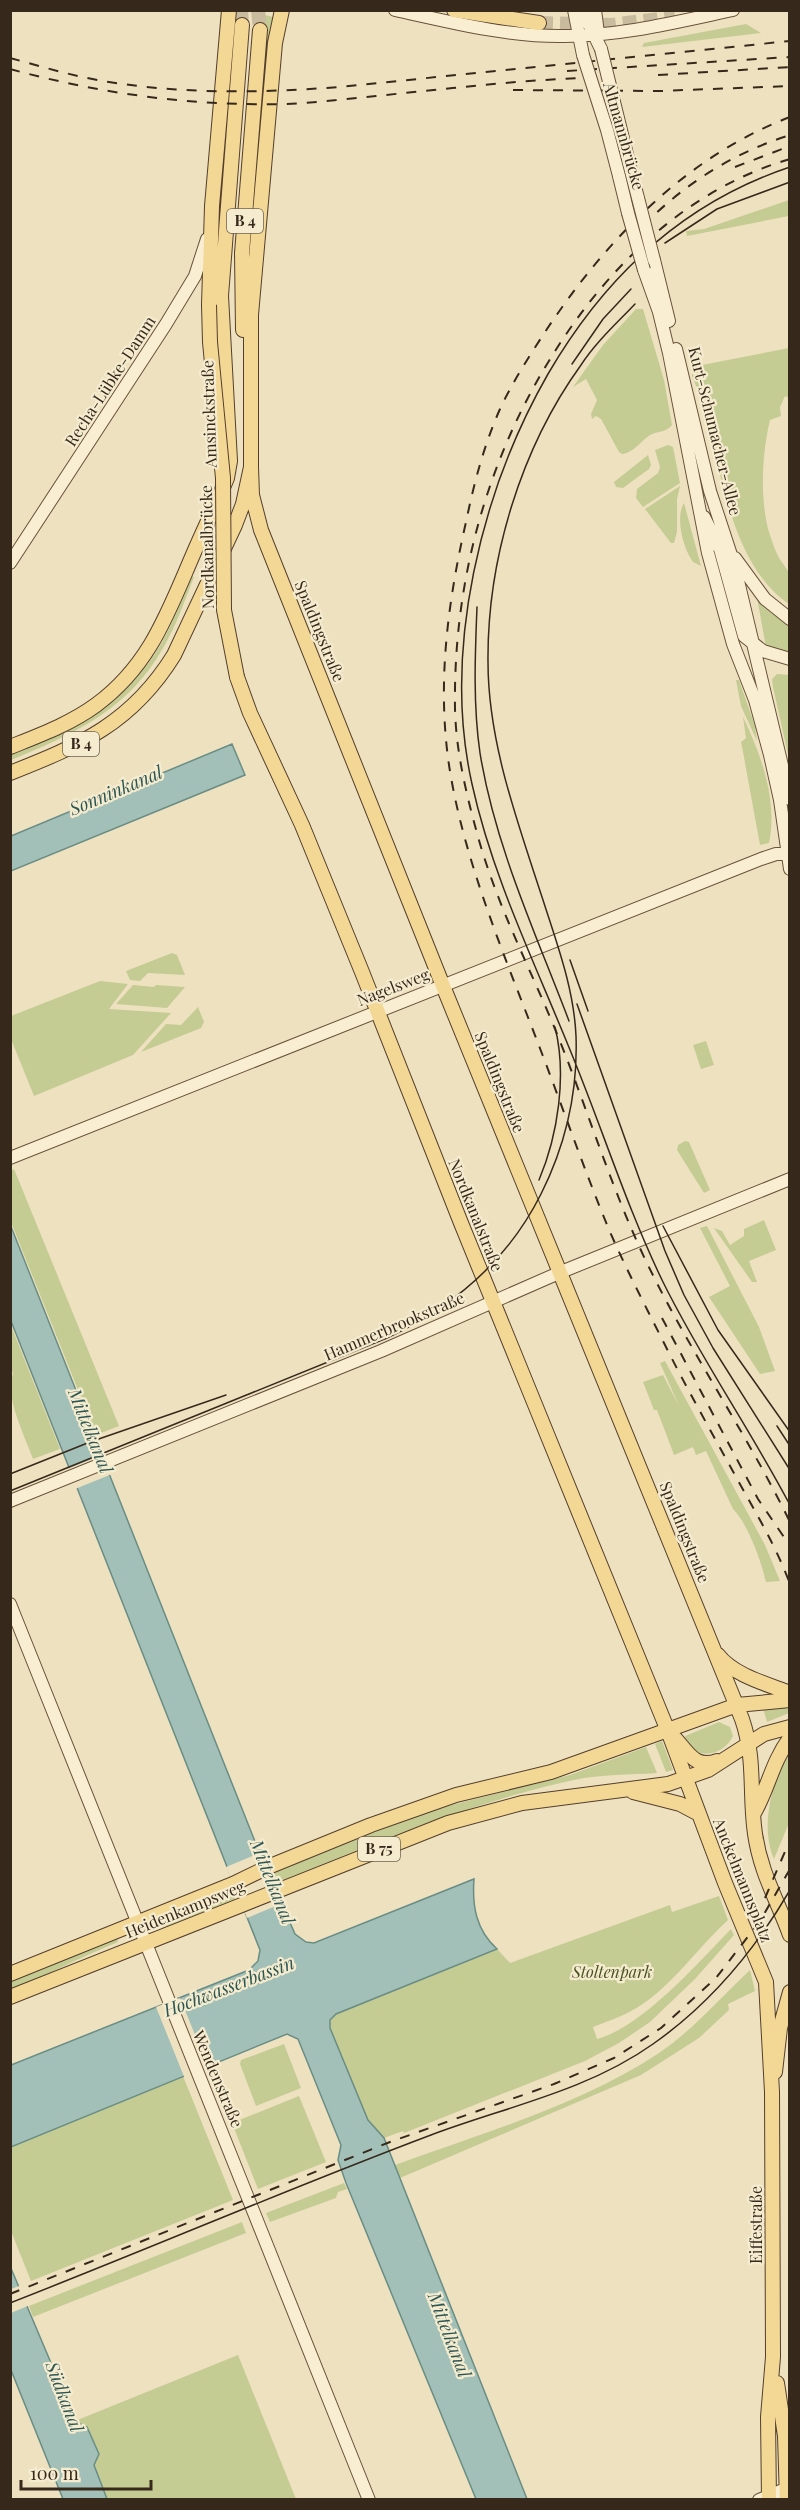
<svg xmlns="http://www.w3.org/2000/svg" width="800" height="2510" font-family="'Playfair Display',serif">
  <rect width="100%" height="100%" fill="#eee1bf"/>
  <path fill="#c4cc93" d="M261 14 273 17 265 81 266 30 255 29Z
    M746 24 761 33 642 47 644 43Z
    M789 200V216L687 236 686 231 704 229Z
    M636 309H643L664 380 672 425C667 432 658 431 650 435 641 441 633 453 622 454L619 452 601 419 596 416 592 419 591 414 597 400 586 379 573 387 603 345Z
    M789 348V398L785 396 780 407 781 416 770 420C762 454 760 495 768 529 771 538 774 548 778 556 781 562 788 569 790 576 791 585 790 595 789 604 732 565 722 476 706 414 703 401 697 388 692 376V371L702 365Z
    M668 445 673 447 680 483 643 507 636 498 637 489 658 473 660 467 655 450Z
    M648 455 651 465 649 469 623 488 616 487 614 482Z
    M680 486 677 499V532L674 543H671L645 509Z
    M684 503 701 566 693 562C683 549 675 517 684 503Z
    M192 576 194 577C186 597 179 618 169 637 134 707 79 732 11 760V755C71 729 126 703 161 644 173 622 182 599 192 576Z
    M757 598 771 613 789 625V654L766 647Z
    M777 674 789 675V759L773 687 772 679Z
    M736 680H739L755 726 757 741 741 706Z
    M743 717C761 754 778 801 769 843L760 845 743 752 741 742 746 738Z
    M172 953 177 955 185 975 148 973 140 981 130 980 126 971Z
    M100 981 128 984 109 1009 171 1013 133 1055 34 1096 11 1039V1016Z
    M133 985 154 987 156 985 185 987 167 1008 116 1004Z
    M198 1007 204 1022 201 1028 141 1052 166 1024 181 1025Z
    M706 1041 714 1065 701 1069 693 1045Z
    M685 1141 689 1142 710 1190 704 1193 677 1150 678 1145Z
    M14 1169 119 1426 96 1435 11 1222V1171Z
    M764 1220 776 1250 749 1261 757 1282H752L714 1228 722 1231 730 1245 744 1236V1229Z
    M707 1226 759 1327 775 1371 760 1374 709 1297 730 1286 700 1228Z
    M10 1323 60 1449 33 1459C26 1439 3 1393 13 1374L11 1367Z
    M665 1361 765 1545 780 1581 766 1582C761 1561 748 1524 733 1509L706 1451 696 1455 693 1447 674 1455 657 1410H654L643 1382 663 1375 679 1406 660 1363Z
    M763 1708H789V1713L767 1722Z
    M719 1722 730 1727 733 1736C723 1757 692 1762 685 1736Z
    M662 1741 673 1770 666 1772 655 1744Z
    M646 1747 657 1773C630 1775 601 1774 574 1780 471 1802 373 1844 276 1883L273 1872 432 1810 570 1775Z
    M789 1755V1823L774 1859C760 1827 771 1783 789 1755Z
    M233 1893 235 1899 163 1928 162 1924Z
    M719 1896 728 1920C697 1948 668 1992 631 2011 619 2018 605 2022 593 2027L597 2039C642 2027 698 1963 731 1929L734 1935 695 1979 650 2022 619 2043 585 2061 404 2133 403 2131 384 2138 368 2120 333 2037C330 2030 328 2023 332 2016L497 1949 510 1963 670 1905 672 1912Z
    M117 1937 118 1942C81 1957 47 1975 11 1990V1979Z
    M750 1970 755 1991 728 2004 729 2010 699 2038 641 2075 400 2178 395 2165C484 2132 579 2106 659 2053 693 2030 720 1998 750 1970Z
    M284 2044 301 2088 256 2106 240 2064 241 2060Z
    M183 2076 233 2200 31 2281 11 2231 10 2147Z
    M299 2096 326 2162 258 2189 232 2123Z
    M344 2183 347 2189 338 2192 336 2198 270 2222 266 2213Z
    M242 2222 246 2233 33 2317 29 2306Z
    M238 2355 296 2499H107L94 2465 99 2454 87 2427 75 2421Z"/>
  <path fill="#a2c0b7" stroke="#698d85" stroke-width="1.5" d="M232 744 245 775 11 871V836Z
    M10 1224 260 1854 295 1934 306 1942 314 1943 474 1879C472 1906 476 1930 497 1949L336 2014 330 2020V2028L368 2120 384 2138 527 2499H476L346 2183 338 2160 341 2145 298 2039 287 2034 11 2147V2065L249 1970 258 1961 260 1950 11 1321Z
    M10 2266 76 2422 87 2427 99 2454 94 2465 107 2499H63L11 2370Z"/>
  <path fill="#eee1bf" d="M104 1454 112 1474 75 1489 67 1469Z
    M262 1852 283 1903 247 1918 226 1867Z
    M180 1998 209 2069 185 2079 156 2007Z
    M22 2285 30 2305 11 2313V2289Z"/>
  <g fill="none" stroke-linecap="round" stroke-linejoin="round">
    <path stroke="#c9bc9e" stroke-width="14" stroke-dasharray="14 7" stroke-linecap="butt" d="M241 10 242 25
      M258 10 260 30
      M539 23 611 25 675 17"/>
    <defs>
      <path id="secondary" d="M395 10C450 22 504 36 559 36 617 37 677 22 733 10
        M574 10 583 55
        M582 10 601 49
        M595 10 598 33
        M631 171 638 198
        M619 176 628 213
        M654 260 669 321
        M644 270 659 312 669 353 708 553 733 644 755 700 770 755 780 800 790 869
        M676 349 710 491 734 564 790 799
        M704 517 720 549 744 636 763 651 790 659
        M735 558 765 599 790 619
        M10 563 166 324 195 276 207 239
        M10 1158 761 859 776 854H790
        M10 1501 381 1351 561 1272 790 1179
        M10 1604 369 2500
        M759 2500 790 2487"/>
      <path id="primary" d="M454 10 539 23
        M209 305 212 206 229 10
        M243 330 242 253 260 30
        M251 467 252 495 261 530 443 986 742 1719C756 1760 749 1793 755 1834 761 1874 777 1899 790 1935
        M237 677 250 713 302 825 362 972 461 1223 668 1731 725 1883 766 1982 772 2092 773 2357 768 2417 769 2500
        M10 747C40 735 70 724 96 705 149 666 167 615 192 557 203 531 216 505 227 478L230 461 221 296 242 25
        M10 773C81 745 132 723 174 655L235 525 243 504 251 467V315L275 43 282 10
        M718 1655C733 1675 767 1684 790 1693
        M671 1734C686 1748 693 1770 717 1761
        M633 1792 680 1804 699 1814
        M754 1813C768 1789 772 1762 790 1738
        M10 1974 233 1884 268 1867 371 1825 456 1795 551 1772 737 1705 790 1700
        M10 1997 448 1823 522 1803 668 1784 708 1770 764 1734 790 1727
        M775 2072 780 2028 790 1992
        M777 2383 785 2436 787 2500"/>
    </defs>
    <use href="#secondary" stroke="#68523b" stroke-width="14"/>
    <use href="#primary" stroke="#543f2c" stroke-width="16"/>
    <use href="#secondary" stroke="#f9eed2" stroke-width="12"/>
    <use href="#primary" stroke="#f3d795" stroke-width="14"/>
    <path stroke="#36291c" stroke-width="1.5" d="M790 167C682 203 605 276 548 374 481 491 442 650 472 784 492 875 533 959 568 1045 601 1124 626 1206 663 1282 701 1359 750 1429 790 1505
      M665 243 717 209 790 182
      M572 364 603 319 631 289
      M477 607C475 656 473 705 480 753 495 846 536 934 569 1021
      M570 960 588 1011
      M577 1004 665 1251 684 1295 713 1348 790 1470
      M539 1180C558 1135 567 1075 555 1027
      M663 1226 718 1330 790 1432
      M777 1426 790 1446
      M10 1474 90 1442 226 1395
      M10 1491 387 1338C453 1307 508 1260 541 1194 566 1144 578 1091 576 1036 574 989 557 944 543 900 518 823 488 743 488 662 487 559 521 448 581 365 596 342 616 324 635 304
      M10 2303C151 2248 290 2188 431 2135 505 2107 587 2091 653 2044 710 2004 755 1950 790 1890"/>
    <path stroke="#36291c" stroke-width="2" stroke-dasharray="10 10" stroke-linecap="butt" d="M10 58C43 67 76 77 109 82 185 94 262 93 339 87L790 41
      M10 69C101 94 192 106 285 104 315 103 346 99 376 96 444 89 511 81 580 78
      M567 71 790 57
      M658 75 790 67
      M513 90 660 91 790 86
      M790 117C686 157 608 238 547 329 530 355 513 381 500 409 484 445 474 483 466 522 446 610 435 698 453 788 470 876 509 967 541 1051 564 1111 585 1172 610 1232 628 1273 649 1313 669 1353 692 1398 717 1442 741 1486 759 1518 777 1549 790 1584
      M790 159C687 189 607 267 552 356 486 461 453 584 455 709 456 751 466 793 477 833 495 900 526 960 553 1024 585 1101 609 1183 645 1259 688 1349 746 1432 790 1522
      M735 167 790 146
      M643 226C684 184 733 153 790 135
      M662 1318 758 1499 790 1546
      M765 1898 790 1840
      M10 2294 390 2142 554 2084 614 2058 661 2028 716 1978 760 1921 790 1869"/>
    <defs>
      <path id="secondary-bridge" d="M601 49 631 171
        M583 55 607 130 619 176
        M638 198 654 260
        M628 213 644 270"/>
      <path id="primary-bridge" d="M209 305 210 342 223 478 224 610 237 677"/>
    </defs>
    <use href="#secondary-bridge" stroke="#68523b" stroke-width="14" stroke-linecap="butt"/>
    <use href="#primary-bridge" stroke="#543f2c" stroke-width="16" stroke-linecap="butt"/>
    <use href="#secondary-bridge" stroke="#f9eed2" stroke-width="12"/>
    <use href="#primary-bridge" stroke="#f3d795" stroke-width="14"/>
  </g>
  <g text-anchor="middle" stroke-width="4.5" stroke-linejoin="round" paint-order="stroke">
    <g fill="#f5ebce" stroke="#6f6351" stroke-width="1.5">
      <rect x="227" y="209" width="36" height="24" rx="4.5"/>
      <rect x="63" y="732" width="36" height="24" rx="4.5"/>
      <rect x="358" y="1837" width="42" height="24" rx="4.5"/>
    </g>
    <g font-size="15" font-weight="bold" fill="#36291c">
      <text x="245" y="226">B 4</text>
      <text x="81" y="749">B 4</text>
      <text x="379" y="1854">B 75</text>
    </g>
    <g font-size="16" fill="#36291c" stroke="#f5ebce">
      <text transform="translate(624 136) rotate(74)" y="6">Altmannbrücke</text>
      <text transform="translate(110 381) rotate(-57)" y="6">Recha-Lübke-Damm</text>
      <text transform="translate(209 414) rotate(-92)" y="6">Amsinckstraße</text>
      <text transform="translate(715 431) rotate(76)" y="6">Kurt-Schumacher-Allee</text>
      <text transform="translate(207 547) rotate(-91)" y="6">Nordkanalbrücke</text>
      <text transform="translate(320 631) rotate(68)" y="6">Spaldingstraße</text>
      <text transform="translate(393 987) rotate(-21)" y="6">Nagelsweg</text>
      <text transform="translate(500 1082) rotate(68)" y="6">Spaldingstraße</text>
      <text transform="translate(476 1215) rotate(68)" y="6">Nordkanalstraße</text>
      <text transform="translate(394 1326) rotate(-23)" y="6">Hammerbrookstraße</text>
      <text transform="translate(685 1532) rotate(68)" y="6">Spaldingstraße</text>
      <text transform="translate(743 1880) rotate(68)" y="6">Anckelmannsplatz</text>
      <text transform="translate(185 1909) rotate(-22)" y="6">Heidenkampsweg</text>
      <text transform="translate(218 2079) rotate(67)" y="6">Wendenstraße</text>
      <text transform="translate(756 2225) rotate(-90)" y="6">Eiffestraße</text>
    </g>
    <g font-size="16" font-style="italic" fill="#465222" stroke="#f5ebce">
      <text x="612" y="1978">Stoltenpark</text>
    </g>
    <g font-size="18" font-style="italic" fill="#2b5654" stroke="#f5ebce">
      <text transform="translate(116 791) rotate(-23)" y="6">Sonninkanal</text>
      <text transform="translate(90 1431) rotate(68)" y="6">Mittelkanal</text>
      <text transform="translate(272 1882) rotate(68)" y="6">Mittelkanal</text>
      <text transform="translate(229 1987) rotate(-21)" y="6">Hochwasserbassin</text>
      <text transform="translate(449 2335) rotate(69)" y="6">Mittelkanal</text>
      <text transform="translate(64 2397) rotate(69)" y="6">Südkanal</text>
    </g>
  </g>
  <rect width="800" height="2510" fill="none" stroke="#36291c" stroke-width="24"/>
  <path d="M21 2480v9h130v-9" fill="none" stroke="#36291c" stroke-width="3"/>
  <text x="30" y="2480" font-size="18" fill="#36291c" stroke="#f5ebce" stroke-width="4.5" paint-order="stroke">100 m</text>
</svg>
